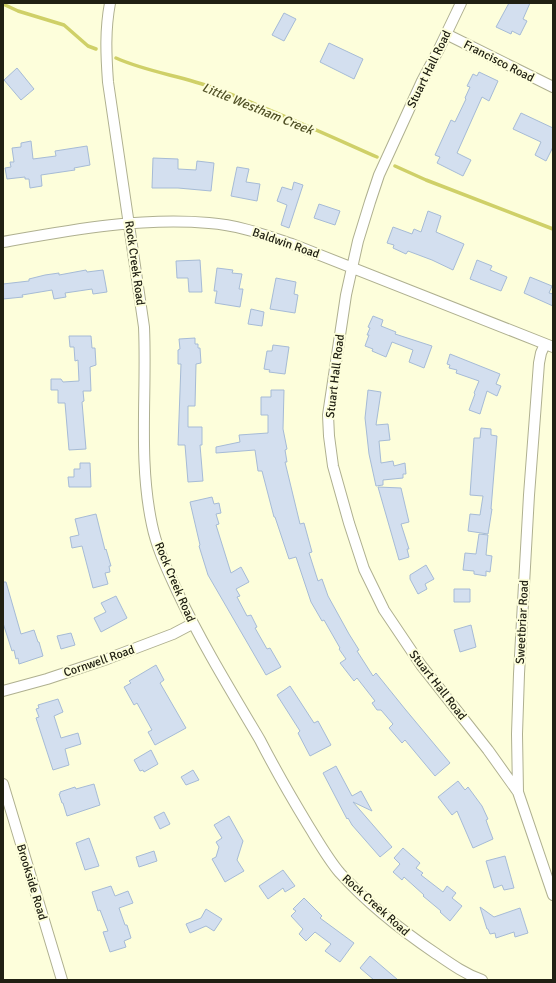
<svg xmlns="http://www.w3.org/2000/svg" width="556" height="983" font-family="Signika,sans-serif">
  <rect width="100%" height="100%" fill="#fdfedb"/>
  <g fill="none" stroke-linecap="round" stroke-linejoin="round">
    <path stroke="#cfd068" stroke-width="3.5" d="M3 4 18 11 64 25 88 46 96 49
      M116 58C147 72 182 76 214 88 269 108 323 133 377 157
      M395 166 426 180 553 229"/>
  </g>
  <path fill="#d3dfef" stroke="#a6bbd6" d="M509 3H530L523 19 527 21 520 35 512 31 511 34 496 27Z
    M284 13 296 19 284 41 272 35Z
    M329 43 363 59 354 79 320 62Z
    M17 68 34 89 21 100 4 80Z
    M479 72 498 81 489 101 482 97 457 153 471 160 463 176 437 163 440 157 435 155 451 120 455 122 466 99 465 98 470 87 467 86 473 74 477 76Z
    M521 113 553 128V147L546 161 535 155 541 142 513 129Z
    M31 141 33 159 56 156 55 151 87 146 90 165 74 168 75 170 41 175 42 186 30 188 29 179H25V177L7 179 5 168 11 167 10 162H14L12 148 21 147V143Z
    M153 158 178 159V169L196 170 197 161 214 163 211 191 178 188H152Z
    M237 167 249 169 246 182 260 184 257 201 231 196Z
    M294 182 303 185 289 228 281 225 287 205 277 201 282 187 292 190Z
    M319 204 340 211 335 225 314 218Z
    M428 211 441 216 436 232 464 244 453 270 432 260 408 251 406 254 393 248 394 245 387 243 393 227 412 234 414 229 421 232Z
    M200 260 202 292H189L188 278H177L176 261Z
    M477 260 492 266 490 270 507 277 501 291 470 279Z
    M217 268 233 270 232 273 242 274 239 289H243L240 307 215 303 217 291H214Z
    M86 270 87 272 103 270 107 292 93 294 92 289 65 293 66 297 54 299 52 290 22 295 23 297 3 299V284L29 281V279L45 275 59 273V275Z
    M530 277 552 286 549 293 553 294V306L524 293Z
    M276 278 296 282 294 294 298 295 295 313 270 309Z
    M251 309 264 312 262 326 248 324Z
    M373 316 383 320 381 326 396 332 395 334 432 346 424 368 409 362 413 350 392 342 386 357 372 351 373 349 365 346 369 335H367L370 328 368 327Z
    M69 336H91L92 348H95L96 365 90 367 91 391H83L84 401 82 402 86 449 69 450 65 403H58V390H51V379H61L63 382 79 381 78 360 75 361 74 347H70Z
    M195 338V344H198V348H200L201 363 196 364 195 406H188V427H202V445H200L203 481 188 482 185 445H178L181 364H178V350L180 349 179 339Z
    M273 345 289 347 285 374 269 372 270 370 264 369 267 351H272Z
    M450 354 500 374 496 384 501 386 497 396 487 391 480 414 469 410 475 394 474 393 479 381 456 373 457 370 449 368 450 365 447 364Z
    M271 390H284L283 429 287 449 285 450 287 462H285L300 524 304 523 312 552 309 553 318 581 322 579 328 596 349 634 359 650 357 651 373 676 376 673 405 709 450 763 435 776 405 740 402 743 389 728 393 724 381 710H377L372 703 375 701 357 678 354 681 340 663 346 659 339 649 340 648 324 620 322 621 311 602 296 557 289 559 275 517H274L262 471H258L255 450 216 453V447L240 442 239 435 268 433V415H261V397H271Z
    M368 390 381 392 376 425 388 424 390 440 379 441 381 463 393 461 394 466 405 463 406 474H403V478L383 480V485L376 486 369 454 365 418Z
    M481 428 491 429V435L497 436 491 509H492L488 534 468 531 470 514 480 515 483 496 470 495 474 438H480Z
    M80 463H90L91 487H69L68 477H74V469H80Z
    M378 487 401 488 409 522 401 524 409 549H407L409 557 399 560Z
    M212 497 214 504 219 503 221 513 216 514 219 524 216 525 231 573 241 567 249 582 236 589 240 596 237 597 247 616 251 615 257 627 255 628 267 649 270 648 281 667 266 675 208 575 199 546 200 545 190 502Z
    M96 514 105 550 106 549 111 566H109L110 572 105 573 108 584 93 588 82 546 72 548 70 537 79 535 75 519Z
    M479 534 488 535 486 555 492 556 490 572 486 571V576L474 574V571L463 570 465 553 476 554Z
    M426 565 434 579 425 584 427 589 418 594 410 579V575Z
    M3 582H6L21 634 34 630 38 642H39L43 656 19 664 18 658 16 659 14 650 12 651 3 623Z
    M454 589H470V602H454Z
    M116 596 127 618 101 632 94 618 106 612 101 603Z
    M471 625 476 647 460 652 454 630Z
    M71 633 75 645 61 649 57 636Z
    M156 665 164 680 160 683 186 728 155 745 148 732 152 730 137 703 134 705 124 687 131 683 129 681Z
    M290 686 314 723 318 721 331 745 310 756 298 733 300 731 277 695Z
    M58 699 63 712 54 716 61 738 78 733 81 744 65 749 69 765 53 770 36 718 39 717 36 709 39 708 38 705Z
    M151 750 158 764 144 772 143 770 140 771 134 760Z
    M336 766 352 796 361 791 372 811 353 802 392 847 380 857 352 825 348 818 347 819 323 773Z
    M193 770 199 780 186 785 181 777Z
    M458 781 465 790 468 787 482 806 488 819 486 820 487 823 493 839 473 848 457 811 452 815 438 797Z
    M94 784 100 805 67 816 63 803H62L59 794H60V792L75 787 76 789Z
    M164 812 170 824 160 829 154 817Z
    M229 816 243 841 237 860 244 871 225 882 212 859 216 857 219 847 216 842 222 838 214 825Z
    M89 838 99 866 85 870 76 843Z
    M403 848 420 863 416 868 423 873 421 875 443 892 447 886 456 893 452 898 462 906 450 921 440 912 441 911 423 896 424 895 404 877 402 880 393 872 400 864 394 858Z
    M154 851 157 861 139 867 136 857Z
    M505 856 514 888 504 890 502 885 494 888 486 861Z
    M283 870 295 886 285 892 283 888 268 899 259 886Z
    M111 886 115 896 128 891 133 903 119 908 125 925H127L131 938 124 941 126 947 110 952 103 932 108 931 100 910 98 911 92 892Z
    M304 898 322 916 320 918 354 943 340 962 325 951 331 944 315 932 306 941 299 934 303 929 291 916 296 911 293 909Z
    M480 907 494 917 520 908 528 933 515 937 514 932 496 938 495 933 490 934 488 929H487Z
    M206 909 222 919 214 931 206 926 190 933 186 924 201 918Z
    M370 956 398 980H374L360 968Z"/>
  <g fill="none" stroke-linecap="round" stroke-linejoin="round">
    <defs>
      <path id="minor" d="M110 3C105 30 106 54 108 82L144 327C147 393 138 460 152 525 157 549 167 569 177 591 201 642 231 691 260 740 275 769 291 797 308 825 318 841 328 859 340 873 368 904 401 930 435 953 451 964 465 974 482 980
        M461 3 439 49 422 81 379 175 370 202 358 241 346 295 328 415 329 436 333 466 349 523 364 569 384 610 421 665 488 750 518 792
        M446 34 553 87
        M3 242C71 230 140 217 209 223 238 225 265 235 292 244L553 347
        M545 344 541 353 539 363 529 495 519 674 517 734 518 792 553 895
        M3 691 47 679 107 659 173 634 192 624
        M3 784 62 980"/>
    </defs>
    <use href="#minor" stroke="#afb090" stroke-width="12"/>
    <use href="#minor" stroke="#fff" stroke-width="10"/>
  </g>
  <g text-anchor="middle" stroke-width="4" stroke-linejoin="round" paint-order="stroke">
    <g font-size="12" fill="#202013" stroke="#fdfedb">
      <text transform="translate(499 61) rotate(27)" y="4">Francisco Road</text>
      <text transform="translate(429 69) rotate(-64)" y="4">Stuart Hall Road</text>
      <text transform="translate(286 243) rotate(19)" y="4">Baldwin Road</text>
      <text transform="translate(135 263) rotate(82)" y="4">Rock Creek Road</text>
      <text transform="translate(335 376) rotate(-83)" y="4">Stuart Hall Road</text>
      <text transform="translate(175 582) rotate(67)" y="4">Rock Creek Road</text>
      <text transform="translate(522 622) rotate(-87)" y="4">Sweetbriar Road</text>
      <text transform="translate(99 661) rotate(-19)" y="4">Cornwell Road</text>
      <text transform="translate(438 685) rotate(52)" y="4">Stuart Hall Road</text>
      <text transform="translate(32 882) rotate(73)" y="4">Brookside Road</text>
      <text transform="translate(376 905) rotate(42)" y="4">Rock Creek Road</text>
    </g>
    <g font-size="13" font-style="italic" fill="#505025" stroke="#fdfedb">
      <text transform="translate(258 108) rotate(22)" y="5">Little Westham Creek</text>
    </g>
  </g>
  <rect width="556" height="983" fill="none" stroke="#202013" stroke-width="8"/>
</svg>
